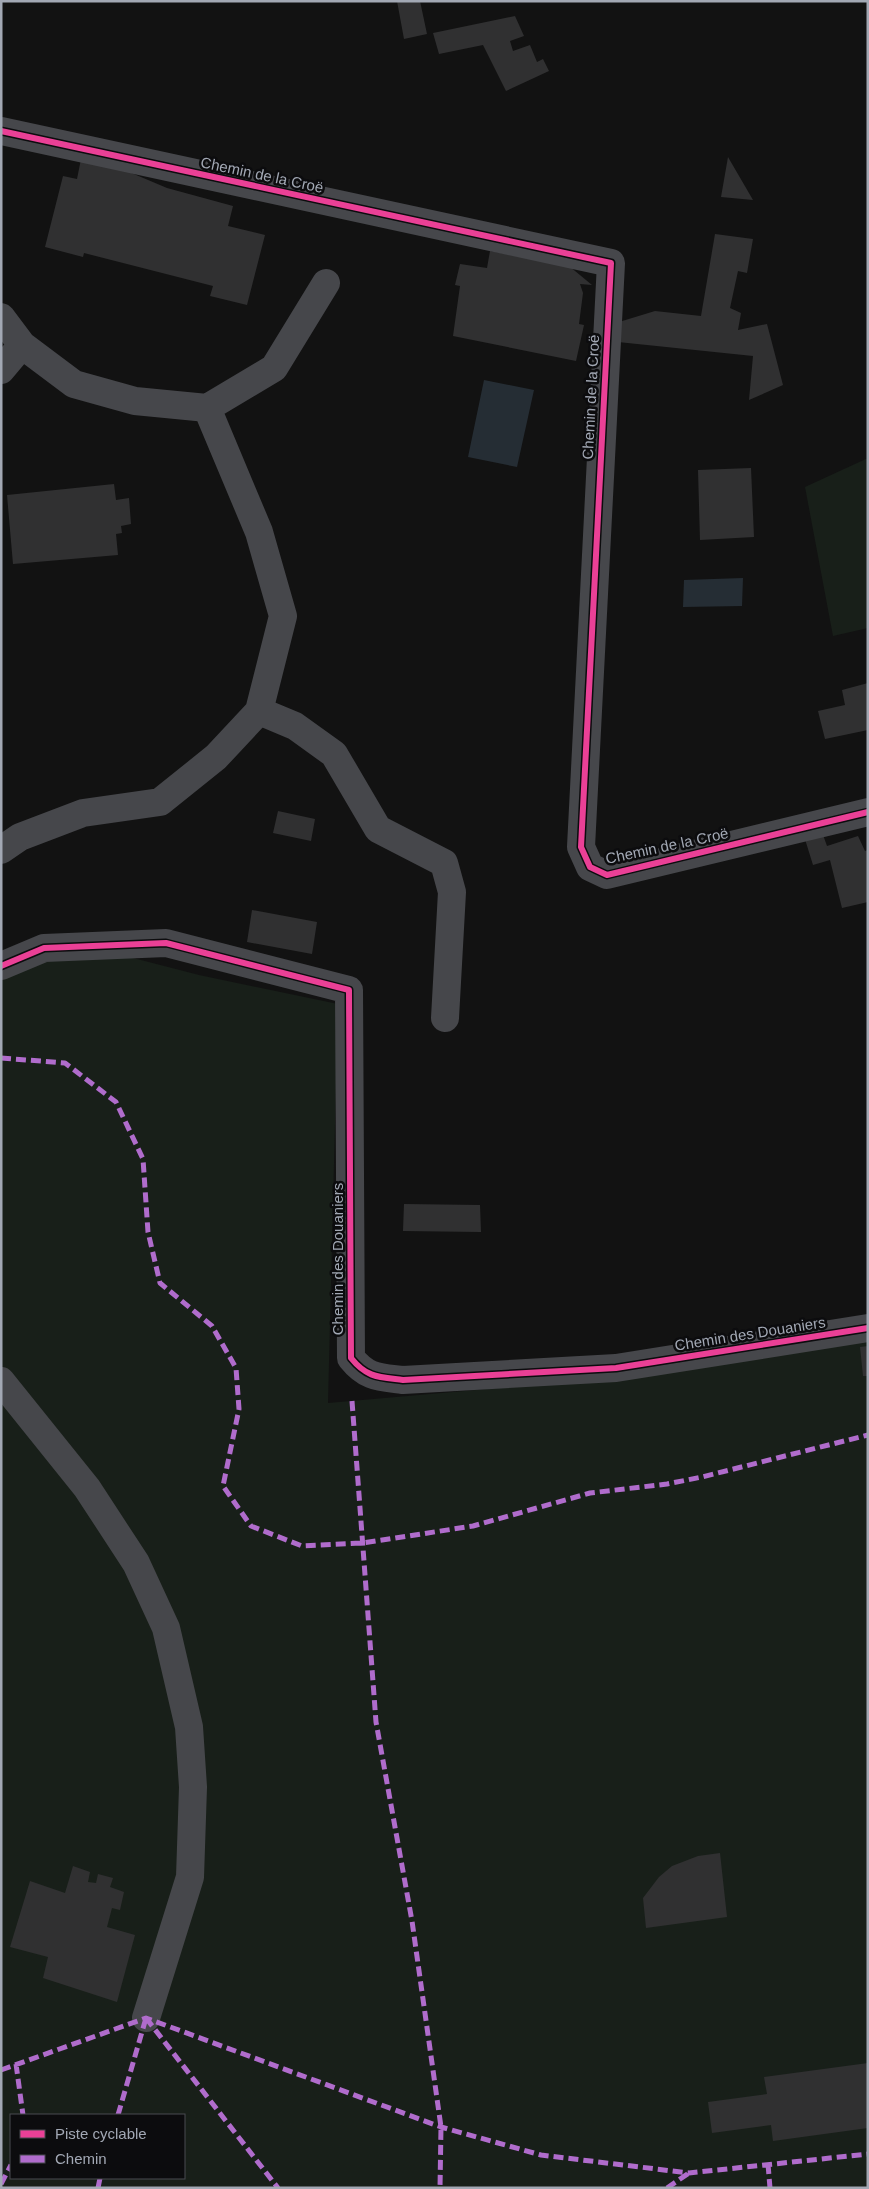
<svg xmlns="http://www.w3.org/2000/svg" width="869" height="2189" font-family="Arial,sans-serif">
  <rect width="100%" height="100%" fill="#121212"/>
  <path fill="#181f19" fill-rule="evenodd" d="M868 458V628L833 636 805 487Z
    M106 951 199 975 338 1004 328 1403 614 1378 868 1338V2188H1V972L28 959ZM11 2115H184V2178H11Z"/>
  <path fill="#252d34" d="M484 380 534 390 517 467 468 457Z
    M743 578 742 606 683 607 684 580Z"/>
  <path fill="#303031" d="M397 1H420L427 34 404 39Z
    M515 16 524 36 510 41 513 51 530 45 537 62 543 59 549 71 506 91 483 45 439 54 433 33Z
    M728 157 753 200 721 197Z
    M81 159 122 169 167 188 233 206 228 226 265 235 247 305 210 296 213 286 84 253 83 257 45 247 63 176 77 179Z
    M715 234 753 239 747 273 738 271 730 308 741 313 738 330 767 324 783 385 749 400 753 356 618 342 619 322 655 311 701 316Z
    M490 251 569 266 592 285 580 284 583 293 579 324 584 325 576 361 453 336 460 286 455 285 460 264 487 268Z
    M751 468 754 537 700 540 698 470Z
    M114 484 116 500 129 498 131 524 121 526 122 533 116 534 118 555 13 564 7 495Z
    M868 683V730L825 739 818 711 845 705 842 690Z
    M278 811 315 819 311 841 273 833Z
    M822 832 827 846 858 836 865 851 868 850V902L842 908 830 860 813 865 804 836Z
    M252 910 317 922 312 954 247 942Z
    M404 1204 480 1205 481 1232 403 1231Z
    M868 1346V1376H863L860 1347Z
    M720 1853 727 1917 646 1928 643 1898 659 1877 672 1866 698 1856Z
    M73 1866 90 1872 88 1882 96 1883 98 1874 113 1878 110 1887 124 1892 120 1910 112 1908 107 1927 135 1935 117 2002 43 1978 48 1957 10 1947 30 1881 65 1893Z
    M868 2063V2128L773 2141 771 2125 712 2133 708 2102 767 2094 764 2077Z"/>
  <g fill="none" stroke-linecap="round" stroke-linejoin="round">
    <path stroke="#46474b" stroke-width="28" d="M1 131 611 263 581 847 590 867 607 875 868 812
      M1 317 22 345 74 384 135 401 207 408 274 368 326 283
      M1 370 22 345
      M259 711 295 726 334 754 378 829 444 863 452 892 445 1018
      M1 850 20 837 83 813 160 802 216 757 259 711 283 616 259 532 207 408
      M1 966 44 948 166 943 349 990 351 1358C367 1378 379 1377 403 1380L616 1368 868 1328
      M1 1381 87 1488 136 1563 166 1628 189 1727 193 1787 190 1877 146 2018"/>
    <path stroke="#b06ccc" stroke-width="5" stroke-dasharray="10 5" stroke-linecap="butt" d="M1 1058 65 1063 116 1102 143 1159 148 1232 160 1283 212 1326 236 1368 239 1409 223 1486 251 1526 302 1546 363 1543 473 1526 590 1493 667 1484 702 1477 868 1435
      M352 1401 376 1722 412 1921 441 2127 440 2188
      M146 2018 278 2188
      M16 2064 23 2115
      M1 2070 146 2018 441 2127 541 2155 689 2173 868 2154
      M118 2115 146 2018
      M768 2164 770 2188
      M1 2184 11 2165
      M98 2188 100 2178
      M667 2188 689 2173"/>
    <defs>
      <path id="cycleway" d="M1 131 611 263 581 847 590 867 607 875 868 812
        M1 966 44 948 166 943 349 990 351 1358C367 1378 379 1377 403 1380L616 1368 868 1328"/>
    </defs>
    <use href="#cycleway" stroke="#0c0c0e" stroke-width="9"/>
    <use href="#cycleway" stroke="#ea4096" stroke-width="6"/>
  </g>
  <g text-anchor="middle" stroke-width="5" stroke-linejoin="round" paint-order="stroke">
    <g font-size="15" fill="#a2a8b4" stroke="#0c0c0e">
      <text transform="translate(262 175) rotate(12)" y="5">Chemin de la Croë</text>
      <text transform="translate(591 397) rotate(-87)" y="5">Chemin de la Croë</text>
      <text transform="translate(667 846) rotate(-12)" y="5">Chemin de la Croë</text>
      <text transform="translate(338 1259) rotate(-90)" y="5">Chemin des Douaniers</text>
      <text transform="translate(750 1334) rotate(-9)" y="5">Chemin des Douaniers</text>
    </g>
  </g>
  <rect width="869" height="2189" fill="none" stroke="#a2a8b4" stroke-width="5"/>
  <rect x="10" y="2114" width="175" height="65" fill="#0c0c0e" stroke="#484a50"/>
  <rect x="20" y="2130" width="25" height="8" fill="#ea4096" stroke="#484a50"/>
  <text x="55" y="2139" font-size="15" fill="#a2a8b4">Piste cyclable</text>
  <rect x="20" y="2155" width="25" height="8" fill="#b06ccc" stroke="#484a50"/>
  <text x="55" y="2164" font-size="15" fill="#a2a8b4">Chemin</text>
</svg>
